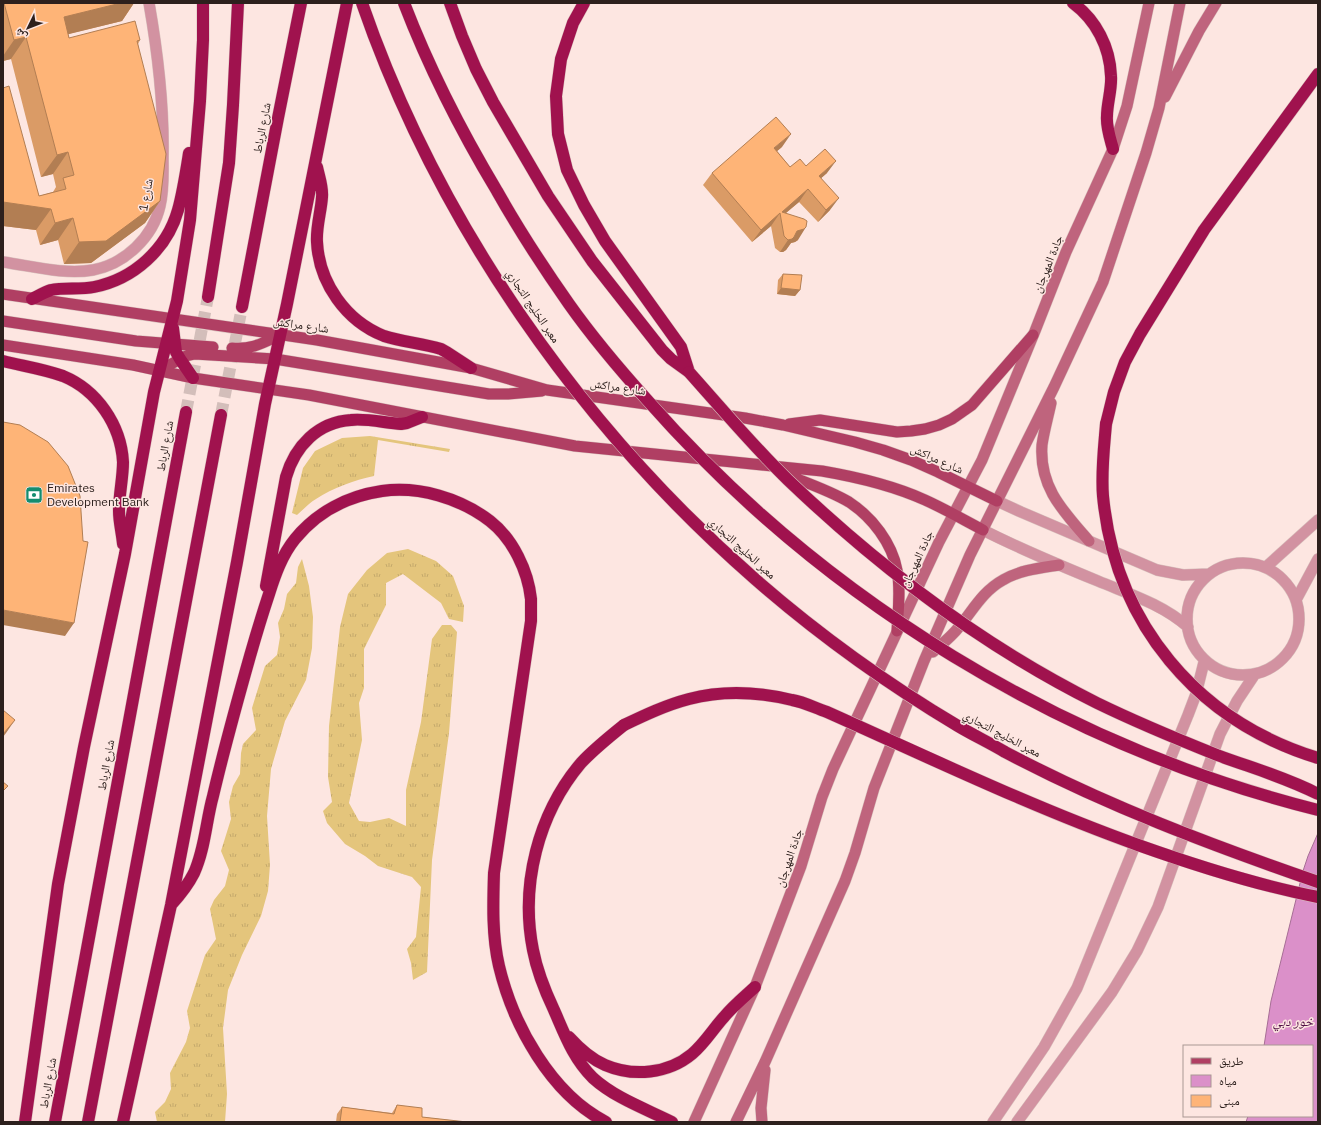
<svg xmlns="http://www.w3.org/2000/svg" width="1321" height="1125" font-family="'IBM Plex Sans','Noto Naskh Arabic',sans-serif">
  <defs>
    <pattern id="grass-tufts" width="24" height="20" patternUnits="userSpaceOnUse"><rect width="24" height="20" fill="#e4c57c"/><path d="M3 7l-1-3M5 7V3M7 7l1-3M15 17l-1-3M17 17v-4M19 17l1-3" fill="none" stroke="#c4a96b"/></pattern>
  </defs>
  <rect width="100%" height="100%" fill="#fde6e1"/>
  <path fill="url(#grass-tufts)" d="M370 436 450 449 449 452 378 440 374 476C354 480 333 488 316 499 309 503 303 510 297 515L292 513 303 468 315 451 342 438Z
    M408 549 436 561 453 576 464 606 463 622 449 619 441 603 403 574 386 583V605L364 649V688L359 703 362 740 349 803 359 821 370 822 389 818 406 826V790L421 722 432 639 442 625H451L457 632 449 733 432 860 427 972 413 980 411 963 407 949 416 937 421 887 412 877 378 866 365 856 345 844 327 823 323 811 332 802 328 777 329 726 340 627 348 594 367 570 387 553Z
    M302 559 309 586 313 617 312 648 306 680 285 721 271 769 267 816 270 865 268 891 261 916 242 955 228 990 223 1028 227 1094 225 1122H157L155 1112 165 1102 171 1089 170 1073 186 1042 190 1028 187 1011 205 955 216 939 210 909 214 900 225 886 229 870 221 851 231 819 229 802 233 786 240 774 241 753 243 744 256 730 252 708 265 666 277 655 280 637 278 623 284 609 287 594 296 583 298 567Z"/>
  <path fill="#db90c9" stroke="#a76e95" d="M1318 833V1122H1246L1248 1116H1312V1046H1264L1271 1001 1303 871 1308 856Z"/>
  <g fill="none" stroke-linecap="round" stroke-linejoin="round">
    <path stroke="#d3beba" stroke-width="12" stroke-dasharray="12 6" stroke-linecap="butt" d="M186 412 208 297
      M221 415 242 307"/>
    <defs>
      <path id="minor" d="M3 262C32 266 64 275 93 270 125 264 153 237 160 206 164 190 163 173 163 157 164 105 158 54 149 3"/>
      <path id="tertiary" d="M997 501 1021 512 1157 570 1183 575 1209 574
        M983 530C1020 549 1059 565 1098 581 1129 594 1162 604 1188 627
        M1187 619a56 56 0 1 1 112 0a56 56 0 1 1-112 0Z
        M1266 567 1318 520
        M1296 600 1318 559
        M993 1122 1044 1047 1077 988 1188 715 1196 694 1204 662
        M1017 1122 1112 992 1137 951 1158 907 1220 734 1237 701 1255 674"/>
      <path id="secondary" d="M1165 97 1199 31 1216 3
        M1051 403C1048 417 1044 431 1042 445 1039 487 1063 511 1089 541
        M933 652C942 644 952 636 959 627 973 610 983 591 1003 580 1020 570 1040 568 1059 565
        M694 1122 755 987 801 866 822 797 833 769 939 542 982 460 1035 331 1066 252 1113 149 1127 106 1149 3
        M736 1122 765 1062 845 881 855 853 874 788 924 661 970 555 1054 387 1103 282 1146 153 1159 108 1180 3
        M762 1122 761 1108 765 1070"/>
      <path id="primary" d="M3 294 317 340 471 368 547 390 745 418 783 425 855 442 883 450 911 460 938 472 997 501
        M3 321 136 341 213 347
        M3 345 133 365 193 378 309 395 575 446 822 471C857 477 892 485 925 500 945 509 964 520 983 530
        M232 348C251 350 263 343 280 335
        M160 370 186 356 195 354 275 359 489 394H508L542 391
        M789 424 820 420 897 432 911 431 925 429 939 425 952 419 972 405 1033 335
        M782 473C804 482 829 490 849 502 872 517 892 543 897 570 901 590 898 611 897 631"/>
      <path id="motorway" d="M450 3 462 36 476 69 493 102 548 196 592 261 662 350 671 359 689 372
        M584 3 573 23 561 59 556 96 558 134 567 170 584 205 605 241 681 347 689 372
        M1073 3C1096 20 1110 47 1111 76 1112 89 1107 103 1107 116 1106 127 1110 138 1113 149
        M317 167C319 177 323 187 322 197 321 212 316 227 317 242 319 283 346 321 384 336 402 342 422 343 441 349L448 353 471 368
        M208 297 229 163 233 105 238 3
        M32 299C38 296 45 292 51 290 64 287 80 290 94 287 134 279 167 249 178 210 183 192 186 172 189 153
        M242 307 278 118 301 3
        M173 328 176 352 180 359 193 378
        M3 361C23 366 44 369 63 376 97 390 121 425 123 462 123 478 119 494 119 511 119 522 122 533 123 544
        M1106 424 1114 392 1125 362 1140 334 1204 230 1318 74
        M266 586 286 477C295 446 318 422 351 420 365 418 386 423 401 424L407 423 422 417
        M624 725C609 737 594 749 581 763 538 814 520 885 533 950 537 971 545 991 554 1010 565 1035 573 1058 593 1078 615 1098 646 1109 672 1122
        M171 905C180 895 188 885 194 873 205 849 206 821 213 796 224 749 237 702 250 656 256 635 262 615 269 594 275 575 282 555 295 539 317 512 348 496 382 491 419 486 460 498 490 521 513 539 528 571 531 599 531 606 531 614 531 621L494 873C493 904 492 936 499 966 513 1025 551 1094 606 1122
        M569 1037C579 1048 591 1059 605 1065 633 1077 668 1074 692 1054 705 1043 713 1029 724 1017 733 1006 744 997 755 987
        M25 1122 58 884 84 747 125 554 154 392 177 301 190 220 200 101 203 40V3
        M55 1122 186 412
        M88 1122 221 415
        M123 1122 171 905 237 562 265 404 287 304 347 3"/>
    </defs>
    <use href="#minor" stroke="#d8c2be" stroke-width="12"/>
    <use href="#tertiary" stroke="#d8c2be" stroke-width="12"/>
    <use href="#secondary" stroke="#d8c2be" stroke-width="12"/>
    <use href="#primary" stroke="#d8c2be" stroke-width="12"/>
    <use href="#motorway" stroke="#d8c2be" stroke-width="13"/>
    <use href="#minor" stroke="#d292a1" stroke-width="11"/>
    <use href="#tertiary" stroke="#d292a1" stroke-width="11"/>
    <use href="#secondary" stroke="#bf647d" stroke-width="11"/>
    <use href="#primary" stroke="#b03f63" stroke-width="11"/>
    <use href="#motorway" stroke="#a0124e" stroke-width="12"/>
    <defs>
      <path id="motorway-bridge" d="M362 3C438 223 580 426 755 579 818 634 886 683 958 726 973 735 990 743 1005 752 1105 805 1211 845 1318 882
        M404 3C429 68 461 131 497 191 519 230 543 267 569 304 593 338 621 371 649 402 824 600 1062 746 1318 810
        M689 372C722 409 753 446 788 480 880 568 983 646 1097 703 1136 722 1177 739 1217 755 1252 768 1285 777 1318 794
        M1106 424C1104 448 1101 472 1103 496 1115 623 1197 721 1318 758
        M624 725C645 715 666 705 689 699 723 690 759 692 792 700 804 702 815 708 827 712 930 758 1032 807 1138 845 1197 866 1256 885 1318 897"/>
    </defs>
    <use href="#motorway-bridge" stroke="#d8c2be" stroke-width="13" stroke-linecap="butt"/>
    <use href="#motorway-bridge" stroke="#a0124e" stroke-width="12"/>
  </g>
  <path fill="#da9b66" d="M3 3H134L122 21 68 34 69 38 140 40 138 44 160 201 145 223 91 263 64 264 58 240 40 245 36 230 3 226V88L39 196 53 192 56 187 53 174 41 177 11 59 3 61Z
    M782 147 777 151 790 167 806 166 827 173 821 178 830 210 818 222 799 202 786 213 798 240 795 242 791 243 786 250 783 252H780L775 248 771 226 752 242 703 185 712 173Z
    M783 274 800 290 795 296 777 294 778 280Z
    M397 1105 422 1117 467 1122H329L330 1121 336 1122 337 1114 342 1107 392 1113Z"/>
  <path fill="#b27e53" d="M121 3H134L122 21 49 39 64 17Z
    M26 37 11 59 3 61V56L14 40Z
    M791 134 782 147 765 161 774 148Z
    M68 152 53 174 41 177 57 155Z
    M836 161 827 173 810 188 819 176Z
    M808 189 799 202 781 217 782 212Z
    M839 198 830 210 818 222 826 210Z
    M160 201 145 223 91 263 64 264 79 242Z
    M3 202 51 209 36 230 3 226Z
    M780 213 771 226 752 242 761 230Z
    M73 218 58 240 40 245 55 223Z
    M806 227 798 240 795 242 791 243 786 250 783 252H780L788 240 797 231Z
    M781 288 800 290 795 296 777 294Z
    M3 610 74 623 65 636 3 625Z
    M15 720 6 733 3 737V734Z"/>
  <path fill="#feb477" stroke="#b27e53" d="M4 3H121L64 17 69 38 135 21 140 40 137 41 166 154 160 201 106 241 79 242 73 218 55 223 51 209 3 202V88L9 86 39 196 66 189 63 178 74 175 68 152 57 155 26 37 14 40Z
    M776 117 791 134 774 148 790 167 800 159 806 166 825 149 836 161 819 176 839 198 826 210 808 189 782 212 804 219 807 221 806 227 804 229 797 231 794 237 792 239 788 240 784 236 780 213 761 230 712 173Z
    M783 274 802 275 800 290 781 288Z
    M3 422 20 425 48 442 68 466 80 496 83 541 88 542 74 623 3 610Z
    M3 710 15 720 3 734Z
    M3 782 8 786 3 791Z
    M397 1105 422 1108V1117L467 1122H340L342 1107 394 1114Z"/>
  <defs>
    <symbol id="bank-square" viewBox="-11 -11 22 22"><rect x="-9" y="-9" width="18" height="18" rx="4" fill="#148d70" stroke="#fde6e1"/><path d="M-6-4H6V4H-6ZM0-2.3a2.3 2.3 0 1 0 0 4.6a2.3 2.3 0 1 0 0-4.6Z" fill="#fff"/></symbol>
  </defs>
  <g fill-rule="evenodd">
    <use href="#bank-square" x="24" y="485" width="20" height="20"/>
  </g>
  <g text-anchor="middle" stroke-width="3" stroke-linejoin="round" paint-order="stroke">
    <g font-size="12" fill="#2d201d" stroke="#fde6e1">
      <text transform="translate(262 128) rotate(-79)" y="4">شارع الرباط</text>
      <text transform="translate(146 195) rotate(-80)" y="4">شارع 1</text>
      <text transform="translate(1048 264) rotate(-68)" y="4">جادة المهرجان</text>
      <text transform="translate(533 306) rotate(56)" y="4">معبر الخليج التجاري</text>
      <text transform="translate(301 325) rotate(8)" y="4">شارع مراكش</text>
      <text transform="translate(618 387) rotate(8)" y="4">شارع مراكش</text>
      <text transform="translate(165 446) rotate(-80)" y="4">شارع الرباط</text>
      <text transform="translate(937 459) rotate(24)" y="4">شارع مراكش</text>
      <text transform="translate(742 548) rotate(42)" y="4">معبر الخليج التجاري</text>
      <text transform="translate(917 559) rotate(-65)" y="4">جادة المهرجان</text>
      <text transform="translate(1002 734) rotate(28)" y="4">معبر الخليج التجاري</text>
      <text transform="translate(106 765) rotate(-80)" y="4">شارع الرباط</text>
      <text transform="translate(789 858) rotate(-71)" y="4">جادة المهرجان</text>
      <text transform="translate(48 1083) rotate(-80)" y="4">شارع الرباط</text>
    </g>
    <g font-size="12" fill="#2d201d" stroke="#fde6e1" text-anchor="start">
      <text x="47" y="492">Emirates<tspan x="47" dy="14">Development Bank</tspan></text>
    </g>
    <g font-size="13" font-style="italic" fill="#4f0d44" stroke="#fde6e1">
      <text x="1293" y="1026">خور دبي</text>
    </g>
  </g>
  <rect width="1321" height="1125" fill="none" stroke="#2d201d" stroke-width="8"/>
  <rect x="1183" y="1045" width="130" height="72" fill="#fde6e1" stroke="#aa9793"/>
  <rect x="1191" y="1058" width="20" height="6" fill="#b03f63" stroke="#aa9793"/>
  <text x="1219" y="1065" font-size="12" fill="#2d201d">طريق</text>
  <rect x="1191" y="1075" width="20" height="12" fill="#db90c9" stroke="#aa9793"/>
  <text x="1219" y="1085" font-size="12" fill="#2d201d">مياه</text>
  <rect x="1191" y="1095" width="20" height="12" fill="#feb477" stroke="#aa9793"/>
  <text x="1219" y="1105" font-size="12" fill="#2d201d">مبنى</text>
  <g transform="translate(28 28) rotate(227)" stroke="#fde6e1" stroke-width="3" paint-order="stroke">
  <path d="M0-3L7 15L0 10L-7 15Z" fill="#2d201d"/>
  <text y="-6" font-size="11" font-weight="bold" text-anchor="middle" fill="#2d201d">ش</text>
  </g>
</svg>
